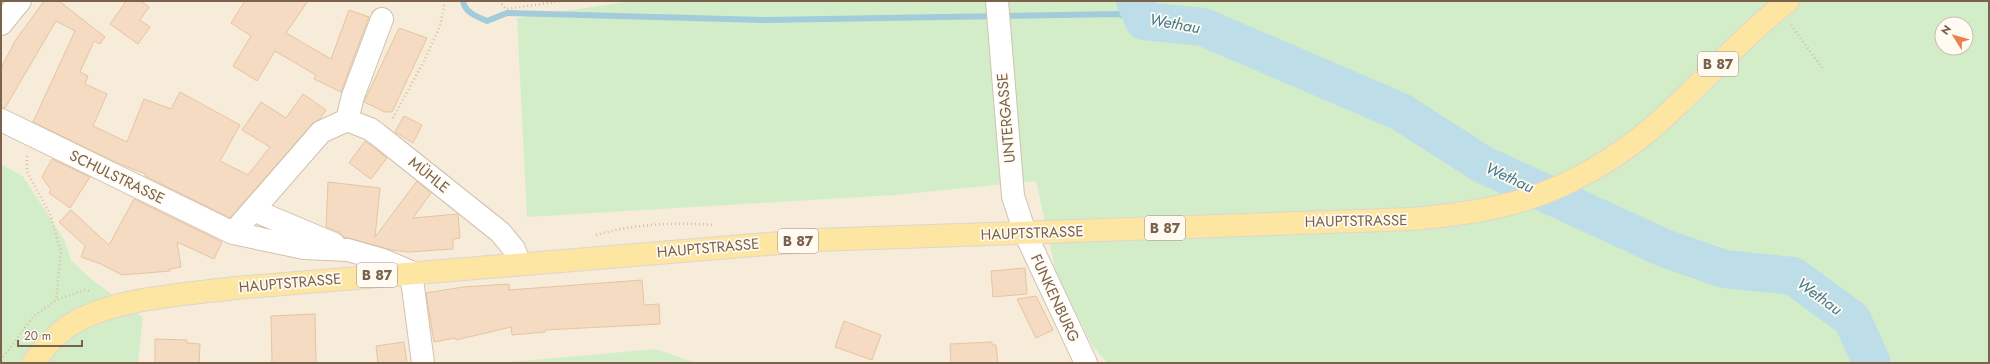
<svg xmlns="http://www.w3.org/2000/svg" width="1990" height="364" font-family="Jost,sans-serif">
  <rect width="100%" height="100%" fill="#fdf8eb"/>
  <path fill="#f6ecd9" d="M1 1H630L517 18 528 216 896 195 1036 181 1056 273 1092 345 1107 363H696L656 349 498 363H138L143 317 90 278 71 260 65 241 23 176 1 164Z"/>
  <path fill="#d2edc8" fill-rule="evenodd" d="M631 1H1989V363H1107L1092 345 1056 273 1036 181 896 195 527 217 517 18ZM1942 24H1966V48H1942Z
    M1 164 23 176 65 241 71 260 90 278 143 317 138 363H1Z
    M656 349 696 363H498Z"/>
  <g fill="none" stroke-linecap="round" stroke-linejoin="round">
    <path stroke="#a3ccdb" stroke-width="6" d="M463 1C465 13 478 17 487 21L507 13 766 20 1118 14 1144 21"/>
    <path stroke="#bddde9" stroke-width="38" d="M1135 1 1144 21 1203 27 1401 112 1482 164 1664 248 1724 269 1793 276 1852 319 1872 363"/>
  </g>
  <path fill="#f4dbc1" stroke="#e7c4a1" d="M44 1H59L105 37 100 44 94 41 80 72 88 76 85 84 107 94 93 126 127 142 144 99 171 109 180 92 240 125 220 161 248 175 270 147 242 130 261 102 286 118 303 94 326 110 320 119 312 124 230 218 145 176 146 174 117 163 33 122 75 31 56 21 5 108H1V68L15 41Z
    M126 1H141L149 7 140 20 150 27 138 44 110 24Z
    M245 1H308L286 33 331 59 349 10 369 17 341 92 314 79 316 75 275 51 257 81 233 66 251 36 231 23Z
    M399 28 427 38 392 112H385L364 102Z
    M404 116 422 125 413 143 395 132Z
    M365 141 387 158 371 179 349 163Z
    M52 159 90 177 70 208 49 193 51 190 42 177Z
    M417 181 431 193 413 218 458 214 460 238 453 239V249L409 252 392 250 344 237 339 232 326 227 328 182 380 188 375 237Z
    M134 199 222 242 214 259 177 242 181 267 169 269 170 271 122 275 101 264 81 257 85 246 59 222 71 210 109 245Z
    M1025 268 1027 294 993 297 991 271Z
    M642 280 644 305 659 304 660 324 545 330V332L512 335 511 327 456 340 455 338 434 342 426 293 463 287 509 284V290Z
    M1036 296 1053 330 1036 338 1017 299Z
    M315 314 316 363H272L271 316Z
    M844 321 881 335 872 360 835 347Z
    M155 339 187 340V343L200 344 199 363H155Z
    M404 342 407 363H378L376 346Z
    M992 342V345H996L998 363H951L950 344Z"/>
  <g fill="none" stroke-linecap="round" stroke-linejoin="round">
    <defs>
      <path id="minor" d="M997 1 1013 196 1025 233 1086 363
        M1 24 20 1
        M1 120 233 233 304 248 348 250 383 260 411 272 423 363
        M347 120 353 96 382 19
        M253 210 334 244
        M233 233 321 132 347 120 370 129 377 134 500 232 514 249 519 263"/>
      <path id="major" d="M33 363C41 352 51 340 62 331 103 298 183 295 235 288L816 240 1414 219C1443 216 1473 213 1501 206 1564 192 1625 155 1671 111 1710 74 1746 34 1788 1"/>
    </defs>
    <use href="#minor" stroke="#d1c2af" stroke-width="24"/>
    <use href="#major" stroke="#ddd6d0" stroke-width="24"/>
    <path stroke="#dabfa3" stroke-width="2.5" stroke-dasharray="1 3" stroke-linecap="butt" d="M499 1 506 9 562 1
      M1791 25 1823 69
      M393 118 424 61 440 26 445 1
      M27 156V172L50 214 61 252 56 300
      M596 235C635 224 673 222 714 225
      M1 360 33 317 56 300 85 290 90 291"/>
    <use href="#minor" stroke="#fff" stroke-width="22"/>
    <use href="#major" stroke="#fde6a2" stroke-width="22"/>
  </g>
  <g text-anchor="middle" stroke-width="3.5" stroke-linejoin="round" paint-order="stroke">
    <g fill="#fffbf2" stroke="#a3907e" stroke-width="1">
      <rect x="1698" y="52" width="40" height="24" rx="3"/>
      <rect x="1145" y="216" width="40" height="24" rx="3"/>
      <rect x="778" y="229" width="40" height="24" rx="3"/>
      <rect x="357" y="263" width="40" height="24" rx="3"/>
    </g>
    <g font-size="14" font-weight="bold" fill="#7b624c">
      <text x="1718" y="69">B 87</text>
      <text x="1165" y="233">B 87</text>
      <text x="798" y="246">B 87</text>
      <text x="377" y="280">B 87</text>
    </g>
    <g font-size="15" fill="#7b624c" stroke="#fffbf2">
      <text transform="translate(1006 118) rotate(-95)" y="5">UNTERGASSE</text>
      <text transform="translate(429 175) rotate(39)" y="5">MÜHLE</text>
      <text transform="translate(117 177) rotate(26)" y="5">SCHULSTRASSE</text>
      <text transform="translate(1356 221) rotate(-1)" y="5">HAUPTSTRASSE</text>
      <text transform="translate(1032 233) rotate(-2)" y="5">HAUPTSTRASSE</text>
      <text transform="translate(708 248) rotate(-5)" y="5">HAUPTSTRASSE</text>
      <text transform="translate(290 283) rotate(-5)" y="5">HAUPTSTRASSE</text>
      <text transform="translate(1055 298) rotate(65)" y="5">FUNKENBURG</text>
    </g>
    <g font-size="16" font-style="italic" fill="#447a8e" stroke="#fffbf2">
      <text transform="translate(1175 23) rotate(10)" y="6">Wethau</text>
      <text transform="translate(1510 177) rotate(25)" y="6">Wethau</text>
      <text transform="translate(1820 296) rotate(36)" y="6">Wethau</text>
    </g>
  </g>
  <rect width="1990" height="364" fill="none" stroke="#7b624c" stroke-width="4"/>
  <g transform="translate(1954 36) rotate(307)"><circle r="19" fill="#fffbf2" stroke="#cabeb0"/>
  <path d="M0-3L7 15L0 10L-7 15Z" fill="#ea824d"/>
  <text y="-6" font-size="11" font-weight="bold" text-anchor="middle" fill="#7b624c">N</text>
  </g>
  <path d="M18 340v6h64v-6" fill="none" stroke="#7b624c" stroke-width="2"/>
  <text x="24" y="340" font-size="12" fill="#7b624c" stroke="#fffbf2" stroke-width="3" paint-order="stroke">20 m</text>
</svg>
